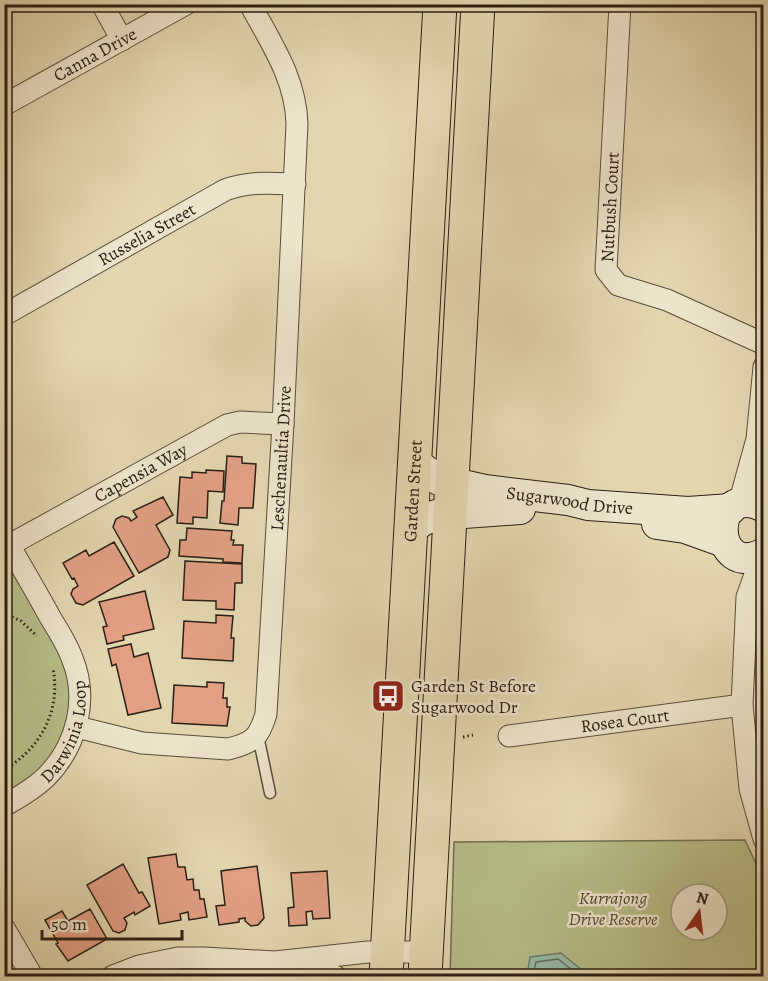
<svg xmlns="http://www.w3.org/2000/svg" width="768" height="981" font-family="Alegreya,serif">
  <rect width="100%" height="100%" fill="#e2d6af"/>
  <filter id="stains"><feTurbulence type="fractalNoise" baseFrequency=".00333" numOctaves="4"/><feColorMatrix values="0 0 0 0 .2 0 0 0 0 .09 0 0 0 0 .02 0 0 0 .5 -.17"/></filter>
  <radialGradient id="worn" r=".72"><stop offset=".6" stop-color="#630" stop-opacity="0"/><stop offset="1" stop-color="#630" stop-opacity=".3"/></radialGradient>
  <path fill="#b7bd88" stroke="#716e4f" stroke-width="1.5" fill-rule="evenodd" d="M5 568 13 573 62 654C78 698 70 743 36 775 28 784 15 789 5 796Z
    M745 840 763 879V976H450L454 842ZM681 894H717V930H681Z"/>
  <path fill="#96baa5" stroke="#6b7c6c" stroke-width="1.5" d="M561 953 589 976H527L530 957Z"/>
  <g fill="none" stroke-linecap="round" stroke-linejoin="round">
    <path stroke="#606d5e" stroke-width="1.5" d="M533 976 536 962 558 959 580 976"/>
  </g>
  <path fill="#e29f84" stroke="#2b2016" stroke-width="1.5" d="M227 456 242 457V463L256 464 253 508H239L238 525 220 523 222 501H224Z
    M206 470 224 471 223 492 208 491 207 518 193 517V524L177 523 180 477 192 478V472L206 473Z
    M163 497 173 515 156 525 170 550 168 557 139 573 113 527 116 519 122 516 129 518 131 521 137 517 133 511Z
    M187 528 232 531 231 540H234L233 545H243L242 563 223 562V559L179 556 180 540H186Z
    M114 542 134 576 83 605 76 603 71 594 73 589 78 586 74 578 72 579 63 563 86 550 89 556Z
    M185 561 242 564V583H235L234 610 216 609V601L183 600Z
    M145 591 154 629 123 636 124 640 107 644 103 627 107 626 99 602Z
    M216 615 233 616 231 638H234L233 661 182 658 184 621 216 623Z
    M131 644 134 657 148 653 161 708 128 715 116 664 112 666 108 649Z
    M207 682 224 683 223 698H227V707H230L227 726 172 723 174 685 207 687Z
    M176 854 178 867H185L187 880 193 879 194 890H199L200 899H204L207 917 189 920 188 912 180 914 181 920 159 924 148 858Z
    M123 864 139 893 142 892 150 906 135 915 134 912 124 918 127 923 125 930 119 933 113 931 87 885Z
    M257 866 264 918 258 925 251 926 245 921V918L239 919V922L219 925 216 906 225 905 221 871Z
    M327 871 330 918 313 919 312 911 306 912 307 925 289 926 288 908 294 907 291 873Z
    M90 909 107 939 68 961 56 944 58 943 45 920 62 911 68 921Z"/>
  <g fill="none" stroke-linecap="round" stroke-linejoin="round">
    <defs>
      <path id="lane" d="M255 738 260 745 270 793"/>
      <g id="street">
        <path d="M102 4 122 40"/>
        <path d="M620 4 606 270 618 285 667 300 764 344"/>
        <path id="s1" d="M4 105 186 4"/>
        <path id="s2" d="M4 315 225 190C249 181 270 183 295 184"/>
        <path d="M758 451 764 499"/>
        <path d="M739 504 757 439 764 367"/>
        <path id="s3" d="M4 548 227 425 240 422 283 424"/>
        <path d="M758 557 757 569 747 597 742 705 750 789 764 839"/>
        <path id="s4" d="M77 727 142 743 228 749C253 743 259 738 266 714L283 424 297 124C296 79 271 43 250 4"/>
        <path id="s5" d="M509 736 742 705"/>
        <path id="s6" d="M4 806C19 797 34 789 46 777 77 746 89 699 72 658 67 644 58 630 50 617 37 593 23 569 9 545"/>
        <path d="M4 928 32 976"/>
        <path d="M284 964 335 976"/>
        <path d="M113 976 139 966 178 958H204L275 962 368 952H427"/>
      </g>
      <g id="secondary">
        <path id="s7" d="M415 463 439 480 485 490 568 500 588 505 688 512 731 509"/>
        <path d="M764 507C707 479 711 582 764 553"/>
        <path d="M657 524 685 528 724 542"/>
        <path d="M411 530 422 521 436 515 520 509"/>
      </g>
      <g id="primary">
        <path id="s8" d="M386 976 440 4"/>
        <path d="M425 976 478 4"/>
      </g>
    </defs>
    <use href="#lane" stroke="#594e3c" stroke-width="13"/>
    <use href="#street" stroke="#594e3c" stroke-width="23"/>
    <use href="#secondary" stroke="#2b2016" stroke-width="32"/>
    <use href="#primary" stroke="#2b2016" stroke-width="35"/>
    <path stroke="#2b2016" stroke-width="3" stroke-dasharray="1.5 3" stroke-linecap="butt" d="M4 613 21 621 37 636
      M463 737 473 735
      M4 770C41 748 61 711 53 668
      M50 972 68 976 96 970"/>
    <use href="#lane" stroke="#ece4cb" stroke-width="10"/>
    <use href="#street" stroke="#ece4cb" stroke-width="21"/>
    <use href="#secondary" stroke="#ece4cb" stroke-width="30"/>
    <use href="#primary" stroke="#e2d6af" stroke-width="33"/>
  </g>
  <defs>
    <symbol id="bus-square" viewBox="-11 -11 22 22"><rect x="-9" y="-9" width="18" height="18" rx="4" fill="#8f2418" stroke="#ece4cb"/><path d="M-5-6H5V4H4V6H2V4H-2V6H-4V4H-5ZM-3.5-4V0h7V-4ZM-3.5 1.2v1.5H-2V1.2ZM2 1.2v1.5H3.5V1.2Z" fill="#fff"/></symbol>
  </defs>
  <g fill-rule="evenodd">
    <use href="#bus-square" x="369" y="677" width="38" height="38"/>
  </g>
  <g text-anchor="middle" stroke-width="5" stroke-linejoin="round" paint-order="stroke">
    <g font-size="18" fill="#2b2016" stroke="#ece4cb">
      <text dy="6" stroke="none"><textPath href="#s1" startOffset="104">Canna Drive</textPath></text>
      <text transform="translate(610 207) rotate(-87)" y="6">Nutbush Court</text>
      <text dy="6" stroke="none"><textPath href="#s2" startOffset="164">Russelia Street</textPath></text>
      <text dy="6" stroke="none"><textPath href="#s4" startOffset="465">Leschenaultia Drive</textPath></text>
      <text dy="6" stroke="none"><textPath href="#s3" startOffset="156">Capensia Way</textPath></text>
      <text dy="6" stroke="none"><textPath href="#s8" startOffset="486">Garden Street</textPath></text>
      <text dy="6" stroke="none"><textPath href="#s7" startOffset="162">Sugarwood Drive</textPath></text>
      <text dy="6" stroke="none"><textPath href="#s5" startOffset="117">Rosea Court</textPath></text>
      <text dy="6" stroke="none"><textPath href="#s6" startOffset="102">Darwinia Loop</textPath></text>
    </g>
    <g font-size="18" fill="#2b2016" stroke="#ece4cb" text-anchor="start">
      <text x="411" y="692">Garden St Before<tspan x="411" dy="21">Sugarwood Dr</tspan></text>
    </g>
    <g font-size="18" font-style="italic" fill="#4e4732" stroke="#ece4cb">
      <text x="613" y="904">Kurrajong<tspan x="613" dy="21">Drive Reserve</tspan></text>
    </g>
  </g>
  <rect width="768" height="981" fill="none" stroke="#e2d6af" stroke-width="24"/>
  <rect x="6" y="6" width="756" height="969" fill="none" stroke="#2b2016" stroke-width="3"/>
  <rect x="12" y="12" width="744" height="957" fill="none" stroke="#2b2016" stroke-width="1.5"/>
  <g transform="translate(699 912) rotate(14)"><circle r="28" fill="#ece4cb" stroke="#9f9683" stroke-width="1.5"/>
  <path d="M0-4.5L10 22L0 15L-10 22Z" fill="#8f2418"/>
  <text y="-9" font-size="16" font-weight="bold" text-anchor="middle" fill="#2b2016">N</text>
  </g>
  <path d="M42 930v9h140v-9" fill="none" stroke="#2b2016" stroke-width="3"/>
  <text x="51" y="930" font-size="18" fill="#2b2016" stroke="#ece4cb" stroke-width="4.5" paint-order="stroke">50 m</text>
  <rect width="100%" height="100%" filter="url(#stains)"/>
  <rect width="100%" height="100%" fill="url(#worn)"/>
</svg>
